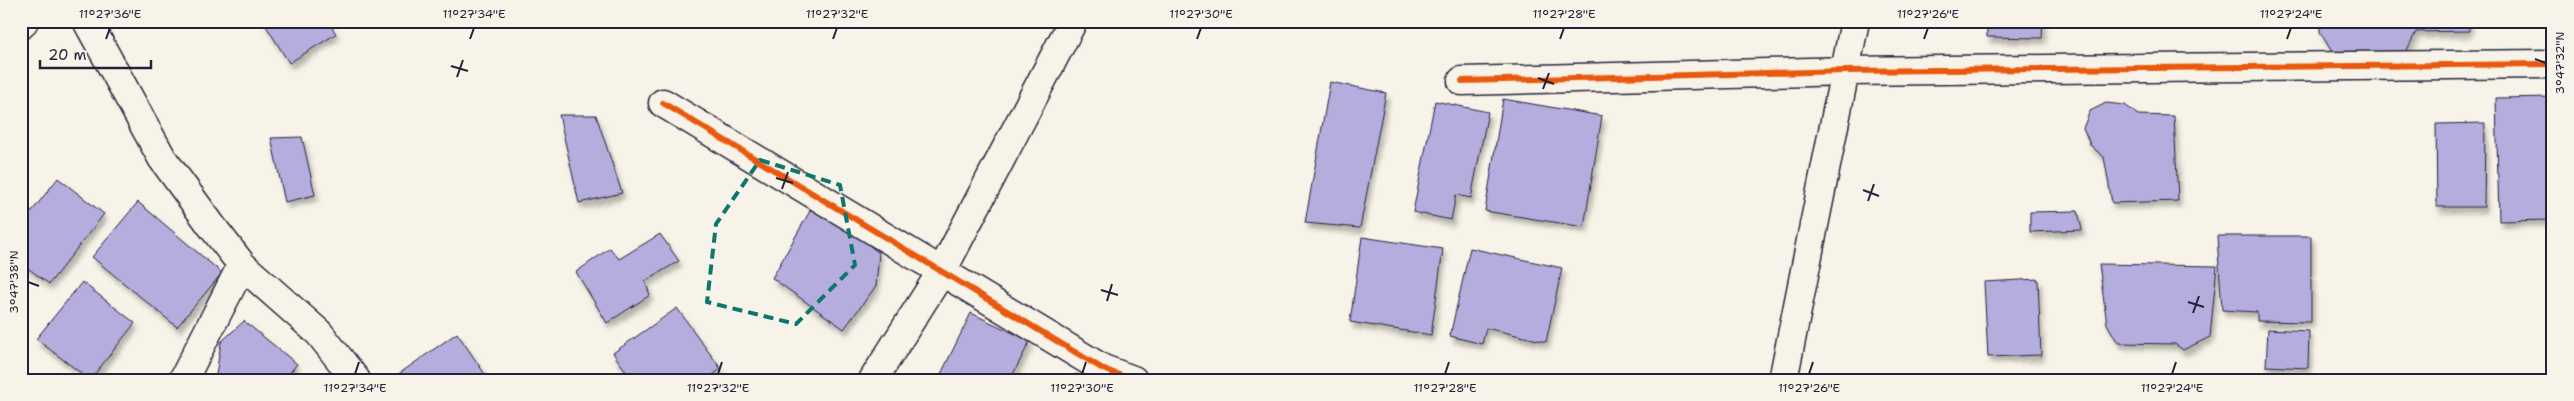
<svg xmlns="http://www.w3.org/2000/svg" width="2574" height="401" font-family="'Shantell Sans',sans-serif">
  <defs>
    <filter id="shadow"><feDropShadow dx="3" dy="5.5" stdDeviation="2.5" flood-color="#0004"/></filter>
  </defs>
  <rect width="100%" height="100%" fill="#f7f3e8"/>
  <filter id="ink" filterUnits="userSpaceOnUse"><feTurbulence type="fractalNoise" baseFrequency=".02" numOctaves="2"/><feDisplacementMap in="SourceGraphic" scale="10" xChannelSelector="R" yChannelSelector="G"/><feConvolveMatrix kernelMatrix="1 2 1 2 8 2 1 2 1" color-interpolation-filters="sRGB"/></filter>
  <g filter="url(#ink)">
    <path fill="#b5adde" stroke="#22223b" filter="url(#shadow)" d="M263 21H328L336 34 289 63Z
      M1987 21H2043L2042 38 1987 37Z
      M2320 21H2469V31L2416 32 2403 58 2335 57 2320 32Z
      M1330 82 1386 93 1360 228 1305 223Z
      M2553 97V220L2499 221 2496 98Z
      M1503 99 1602 116 1584 227 1485 211Z
      M1435 101 1488 112 1471 198 1456 195 1451 220 1413 212Z
      M2106 103 2125 105 2138 115 2174 116 2178 201 2112 203 2104 157 2091 146 2083 128 2090 111Z
      M559 115H596L622 193 579 203Z
      M2485 123 2484 207H2437L2436 124Z
      M302 137 315 195 285 202 271 138Z
      M58 178 104 214 49 284 21 263V225Z
      M138 202 222 273 177 327 92 257Z
      M815 202 879 253 876 286 844 329 772 278Z
      M2078 211 2082 230 2030 232V212Z
      M660 234 679 261 645 281 650 295 607 323 576 272 610 248 619 259Z
      M2217 236H2311V322L2257 321V312L2222 310Z
      M1362 237 1443 249 1431 335 1350 322Z
      M2552 240 2553 272H2550Z
      M1470 248 1562 268 1546 342 1486 328 1482 344 1450 336Z
      M2099 264 2217 266 2210 337 2183 350 2175 344 2118 343 2107 324Z
      M2038 279 2041 355 1988 357 1984 282Z
      M82 282 135 323 90 380 36 339Z
      M677 308 721 369 706 380H632L613 353Z
      M971 313 1030 341 1010 380H938Z
      M244 321 297 364 284 380H221L216 375 221 342Z
      M2268 329 2309 331 2308 368 2266 366Z
      M457 333 489 380H390Z
      M1075 374 1092 379V380H1072Z"/>
    <g fill="none" stroke-linecap="round" stroke-linejoin="round">
      <defs>
        <path id="minor" d="M87 21 162 158 211 225 242 265 319 333 356 380
          M21 25 24 21
          M1462 81 1846 71 2553 64
          M663 103 1103 369 1133 380
          M183 380 242 265
          M873 380 942 271 1073 21
          M1783 380 1855 21"/>
      </defs>
      <use href="#minor" stroke="#22223b" stroke-width="31"/>
      <use href="#minor" stroke="#f7f3e8" stroke-width="28"/>
      <defs>
        <path id="cycleway" d="M1462 81 1846 71 2553 64
          M663 103 1103 369 1133 380"/>
      </defs>
      <use href="#cycleway" stroke="#f7f3e8" stroke-width="9"/>
      <use href="#cycleway" stroke="#e8590c" stroke-width="6"/>
    </g>
  </g>
  <path fill="none" stroke="#0f766e" stroke-width="4" stroke-dasharray="10 6" stroke-linejoin="round" d="M760 160 840 185 855 265 796 324 707 302 716 224Z"/>
  <path fill="none" stroke="#22223b" stroke-width="2" d="M106 39 110 28M470 39 474 28M833 39 837 28M1197 39 1201 28M1560 39 1564 28M1924 39 1928 28M2287 39 2291 28M2535 59 2546 63M451 66 468 71M457 77 463 60M1538 78 1554 84M1543 89 1549 73M776 178 793 183M782 189 788 172M1863 190 1879 196M1868 201 1874 184M28 282 39 286M1101 290 1118 295M1107 301 1112 284M2188 302 2204 307M2193 313 2199 296M355 374 359 362M718 374 722 362M1082 374 1086 362M1445 374 1449 362M1809 374 1813 362M2172 374 2176 362"/>
  <rect width="2574" height="401" fill="none" stroke="#f7f3e8" stroke-width="55"/>
  <path d="M40 60v8h111v-8" fill="none" stroke="#22223b" stroke-width="2.5"/>
  <text x="48" y="60" font-size="15" fill="#22223b" stroke="#f7f3e8" stroke-width="4" paint-order="stroke">20 m</text>
  <rect x="28" y="28" width="2518" height="346" fill="none" stroke="#22223b" stroke-width="2"/>
  <g font-size="12" text-anchor="middle" fill="#22223b">
    <text x="110" y="18">11°27'36"E</text>
    <text x="474" y="18">11°27'34"E</text>
    <text x="837" y="18">11°27'32"E</text>
    <text x="1201" y="18">11°27'30"E</text>
    <text x="1564" y="18">11°27'28"E</text>
    <text x="1928" y="18">11°27'26"E</text>
    <text x="2291" y="18">11°27'24"E</text>
    <text transform="translate(2560 63) rotate(-90)" y="4">3°47'32"N</text>
    <text transform="translate(14 282) rotate(-90)" y="4">3°47'38"N</text>
    <text x="355" y="392">11°27'34"E</text>
    <text x="718" y="392">11°27'32"E</text>
    <text x="1082" y="392">11°27'30"E</text>
    <text x="1445" y="392">11°27'28"E</text>
    <text x="1809" y="392">11°27'26"E</text>
    <text x="2172" y="392">11°27'24"E</text>
  </g>
</svg>
